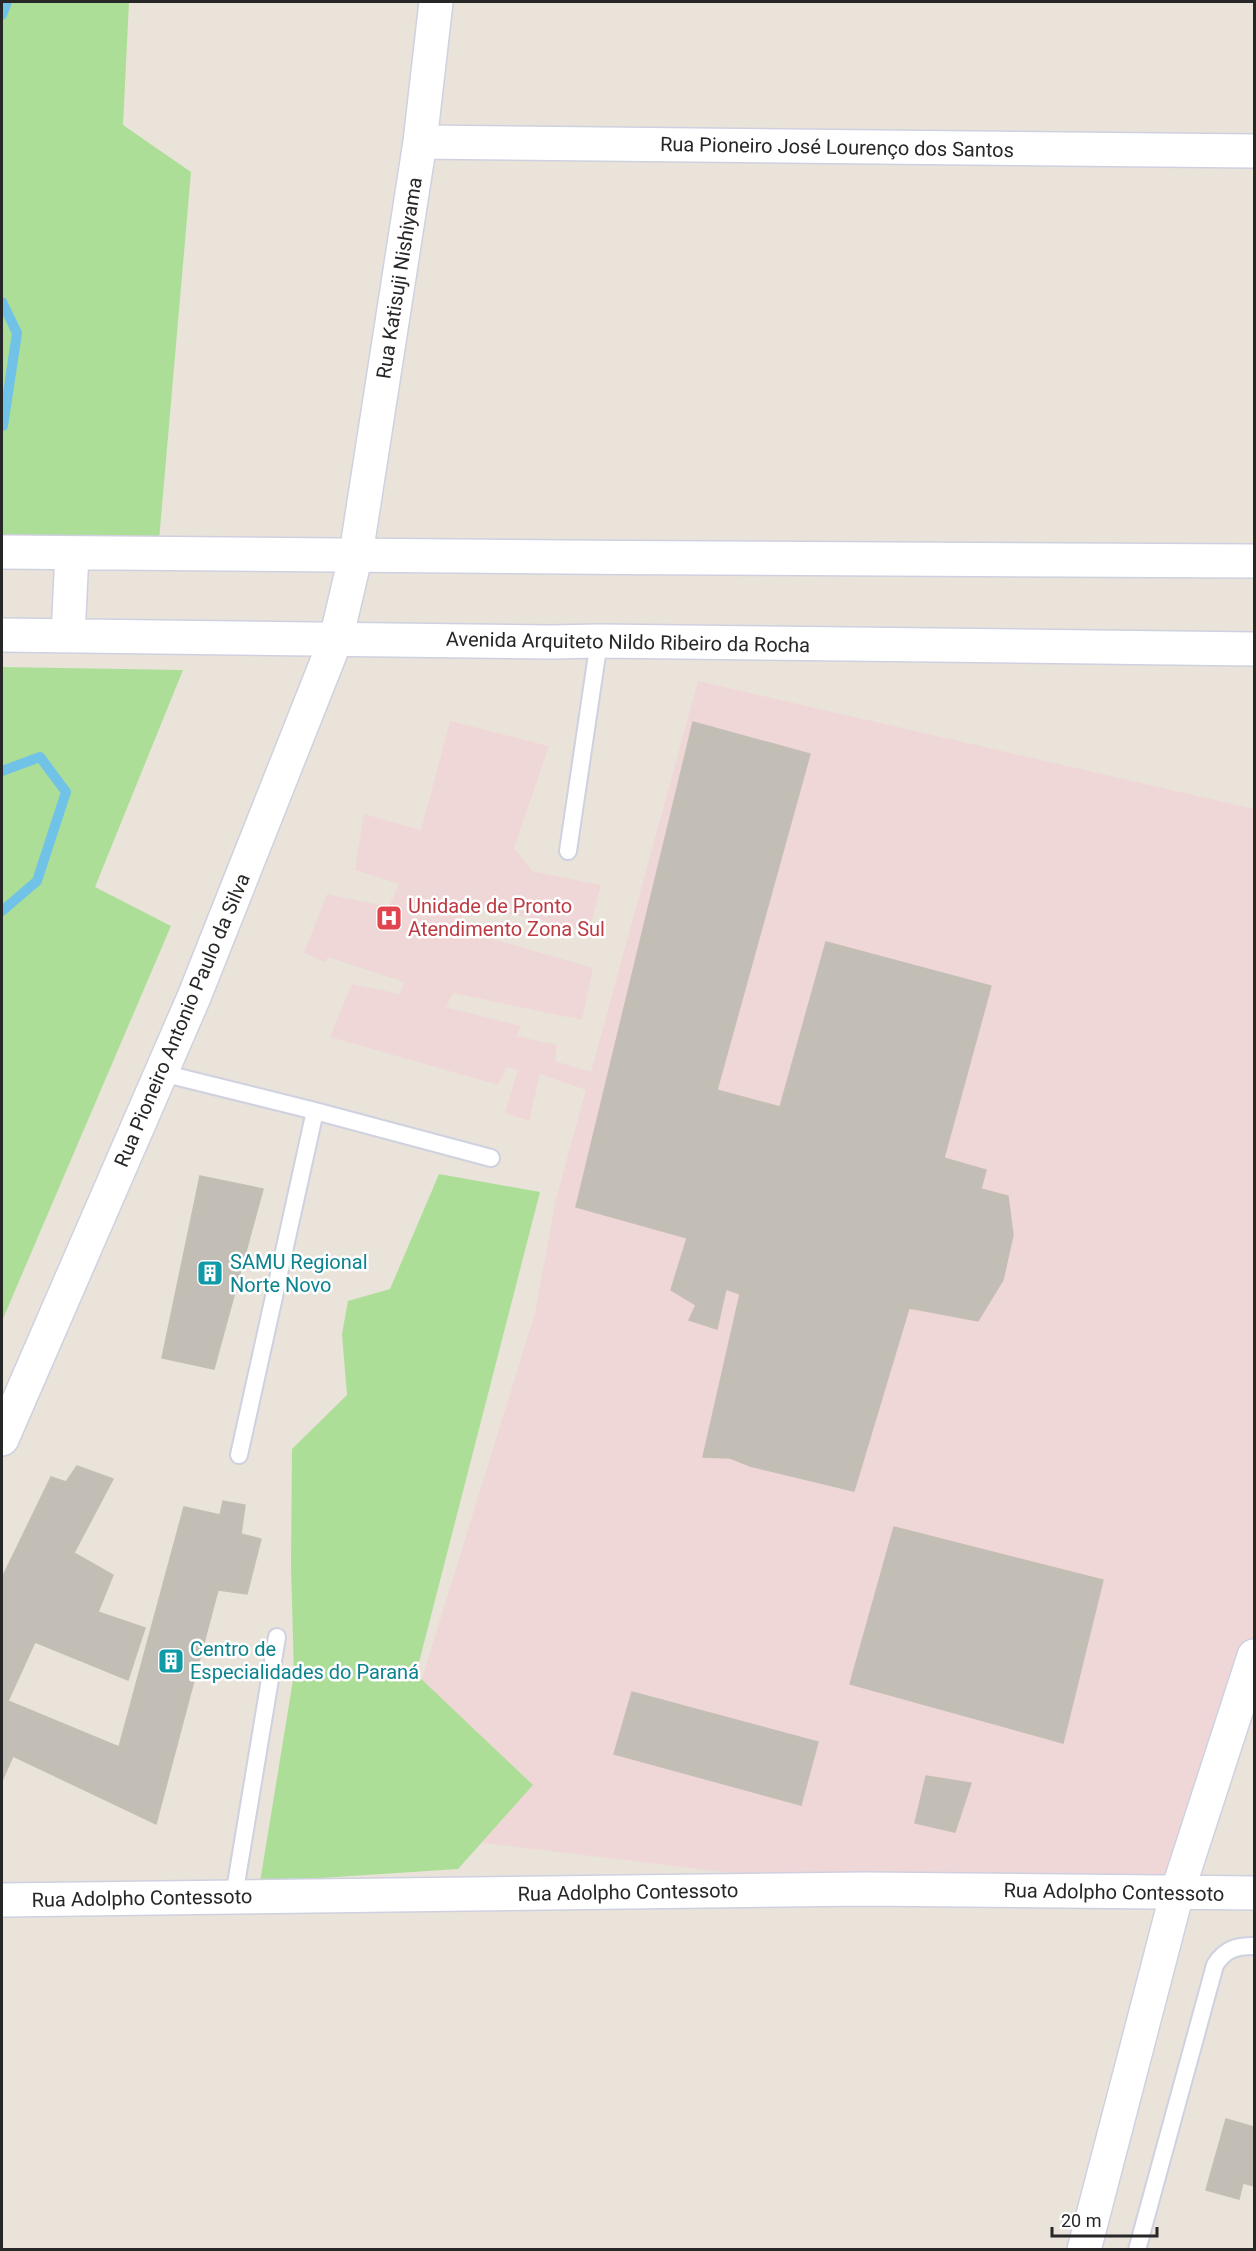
<svg xmlns="http://www.w3.org/2000/svg" width="1256" height="2251" font-family="Roboto,sans-serif">
  <rect width="100%" height="100%" fill="#e9e3da"/>
  <path fill="#f0d7d7" d="M698 681 1254 809V1656L1177 1893 865 1889 375 1830 535 1313 556 1199 586 1090 540 1074 529 1121 505 1113 518 1070 507 1067 498 1085 330 1037 352 984 400 994 404 982 328 957 325 962 304 953 327 894 389 907 399 884 355 870 364 814 421 830 450 721 549 746 514 848 532 871 601 885 589 931 468 905 455 928 593 968 582 1020 453 993 446 1007 521 1026 516 1036 557 1045 555 1061 591 1072Z"/>
  <path fill="#adde98" d="M2 2H129L123 125 191 172 158 552 2 551Z
    M2 667 183 670 95 887 171 926 2 1321Z
    M439 1174 540 1192 416 1674 533 1785 458 1869 260 1882 294 1674 291 1567 292 1449 347 1395 342 1334 348 1301 390 1289Z"/>
  <g fill="none" stroke-linecap="round" stroke-linejoin="round">
    <path stroke="#71c2e7" stroke-width="10" d="M2 15 7 2
      M2 302 17 333 3 426
      M2 771 40 757 66 792 37 881 2 911"/>
  </g>
  <path fill="#c2bdb5" stroke="#c4bfb4" stroke-width="1.5" d="M693 722 810 754 717 1090 780 1107 826 942 991 986 944 1158 986 1170 981 1189 1008 1196 1013 1235 1003 1280 978 1321 909 1308 854 1491 750 1466 730 1458 703 1457 740 1294 726 1289 717 1329 689 1320 696 1305 671 1290 687 1238 576 1207Z
    M200 1176 263 1189 214 1369 162 1358Z
    M77 1466 113 1479 74 1553 113 1575 98 1612 145 1628 128 1680 35 1642 8 1701 119 1747 184 1507 220 1515 223 1501 245 1505 241 1534 261 1539 247 1594 218 1590 156 1824 13 1756 2 1781V1578L51 1477 66 1482Z
    M894 1527 1103 1580 1063 1743 850 1684Z
    M632 1692 818 1742 801 1805 614 1754Z
    M926 1776 971 1783 955 1832 915 1823Z
    M1226 2119 1254 2127V2186L1243 2183 1239 2199 1206 2190Z"/>
  <g fill="none" stroke-linecap="round" stroke-linejoin="round">
    <defs>
      <path id="service" d="M568 851 599 641
        M162 1073 315 1111 491 1158
        M239 1455 315 1111
        M234 1896 277 1637
        M1137 2250 1215 1965C1225 1949 1236 1946 1254 1946"/>
      <path id="minor" d="M420 142 1254 151
        M2 1439 194 997 336 639 356 554 420 142 436 2
        M2 1900 865 1889 1254 1893
        M1084 2250 1177 1893 1254 1656"/>
      <path id="secondary" d="M2 552C419 557 837 559 1254 561
        M2 635 551 642 599 641 1254 649
        M68 636 72 553"/>
    </defs>
    <use href="#service" stroke="#cfd1e0" stroke-width="20"/>
    <use href="#minor" stroke="#cfd1e0" stroke-width="36"/>
    <use href="#secondary" stroke="#cfd1e0" stroke-width="36"/>
    <use href="#service" stroke="#fff" stroke-width="16"/>
    <use href="#minor" stroke="#fff" stroke-width="33"/>
    <use href="#secondary" stroke="#fff" stroke-width="33"/>
  </g>
  <defs>
    <symbol id="hospital-square" viewBox="-11 -11 22 22"><rect x="-9" y="-9" width="18" height="18" rx="4" fill="#e0444e" stroke="#fff"/><path d="M-5-5h3v3.5h4V-5h3V5h-3V1.5h-4V5h-3Z" fill="#fff"/></symbol>
    <symbol id="building-square" viewBox="-11 -11 22 22"><rect x="-9" y="-9" width="18" height="18" rx="4" fill="#0f9aa8" stroke="#fff"/><path d="M-4-6H4V6H1V3H-1V6H-4ZM-2.5-4.3h1.7v1.8h-1.7ZM.8-4.3h1.7v1.8H.8ZM-2.5-1h1.7V.8h-1.7ZM.8-1h1.7V.8H.8Z" fill="#fff"/></symbol>
  </defs>
  <g fill-rule="evenodd">
    <use href="#hospital-square" x="374" y="903" width="30" height="30"/>
    <use href="#building-square" x="195" y="1258" width="30" height="30"/>
    <use href="#building-square" x="156" y="1646" width="30" height="30"/>
  </g>
  <g text-anchor="middle" stroke-width="5" stroke-linejoin="round" paint-order="stroke">
    <g font-size="20" fill="#272727" stroke="#fff">
      <text transform="translate(837 147) rotate(1)" y="7">Rua Pioneiro José Lourenço dos Santos</text>
      <text transform="translate(399 278) rotate(-81)" y="7">Rua Katisuji Nishiyama</text>
      <text transform="translate(628 642) rotate(1)" y="7">Avenida Arquiteto Nildo Ribeiro da Rocha</text>
      <text transform="translate(182 1020) rotate(-67)" y="7">Rua Pioneiro Antonio Paulo da Silva</text>
      <text transform="translate(628 1892) rotate(-1)" y="7">Rua Adolpho Contessoto</text>
      <text transform="translate(1114 1892) rotate(1)" y="7">Rua Adolpho Contessoto</text>
      <text transform="translate(142 1898) rotate(-1)" y="7">Rua Adolpho Contessoto</text>
    </g>
    <g font-size="20" fill="#be3a42" stroke="#fff" text-anchor="start">
      <text x="408" y="913">Unidade de Pronto<tspan x="408" dy="23">Atendimento Zona Sul</tspan></text>
    </g>
    <g font-size="20" fill="#0d838f" stroke="#fff" text-anchor="start">
      <text x="230" y="1269">SAMU Regional<tspan x="230" dy="23">Norte Novo</tspan></text>
      <text x="190" y="1656">Centro de<tspan x="190" dy="23">Especialidades do Paraná</tspan></text>
    </g>
  </g>
  <rect width="1256" height="2251" fill="none" stroke="#272727" stroke-width="6"/>
  <path d="M1052 2227v9h105v-9" fill="none" stroke="#272727" stroke-width="3"/>
  <text x="1061" y="2227" font-size="18" fill="#272727" stroke="#ffffff" stroke-width="4.5" paint-order="stroke">20 m</text>
</svg>
